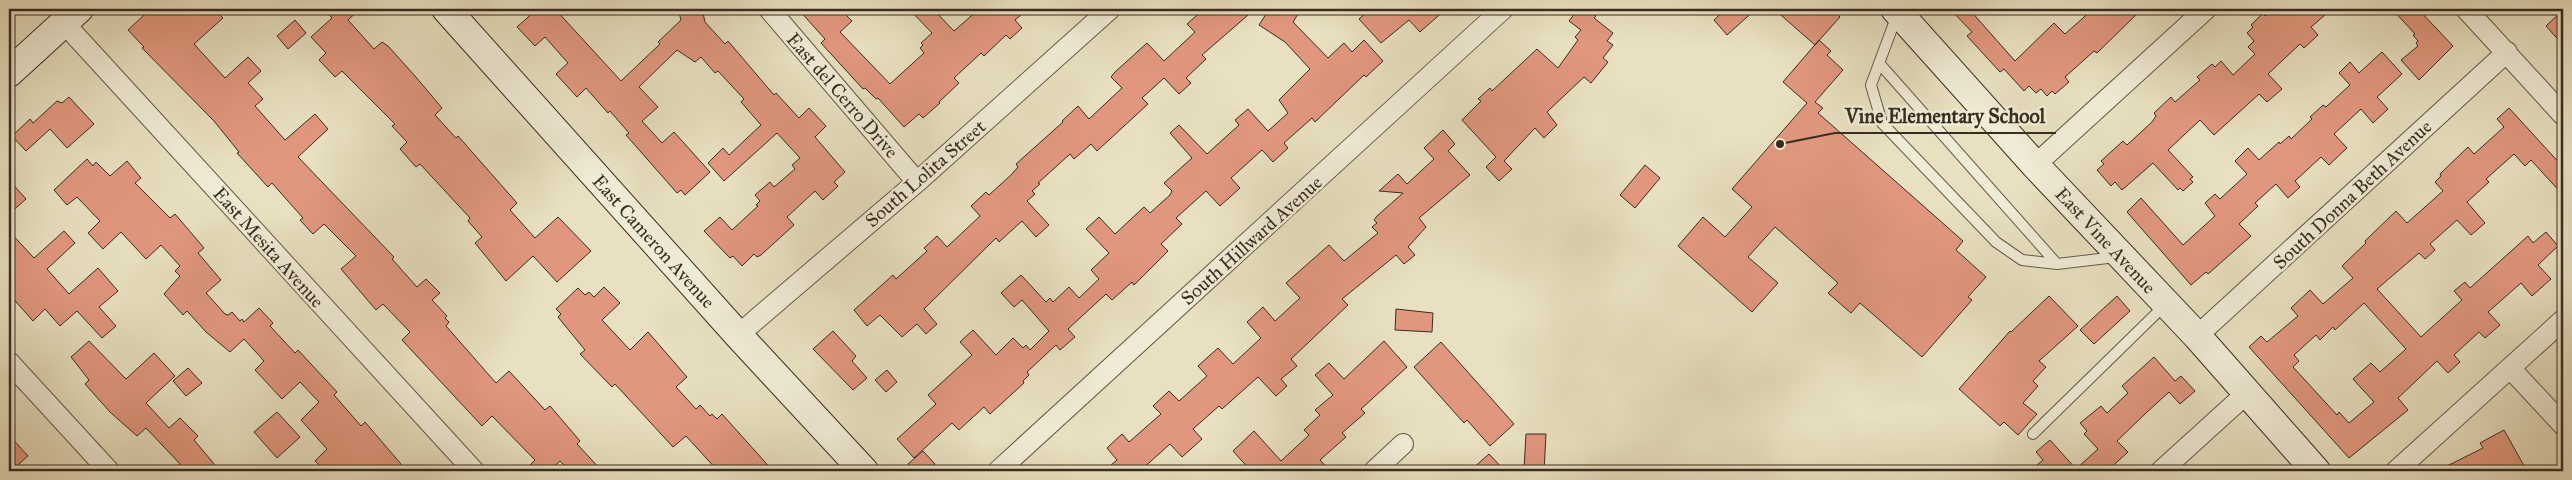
<svg xmlns="http://www.w3.org/2000/svg" width="2572" height="480" font-family="'IM FELL Great Primer',serif">
  <rect width="100%" height="100%" fill="#e8e0c0"/>
  <filter id="stains"><feTurbulence type="fractalNoise" baseFrequency=".004" numOctaves="4"/><feColorMatrix values="0 0 0 0 .2 0 0 0 0 .09 0 0 0 0 .02 0 0 0 .5 -.17"/></filter>
  <radialGradient id="worn" r=".72"><stop offset=".6" stop-color="#630" stop-opacity="0"/><stop offset="1" stop-color="#630" stop-opacity=".3"/></radialGradient>
  <path fill="#e1977e" stroke="#382c21" fill-rule="evenodd" d="M138 9H214L223 18 194 44 225 78 248 57 250 59 261 71 248 83 263 99 255 106 285 140 315 114 328 129 298 157 394 257 392 259 417 287 426 279 440 293 432 300 447 316 445 318 449 322 446 326 496 383 509 371 545 410 550 406 580 441 577 444 602 471H570L560 461 549 471H524L535 460 492 416 482 426 402 340 410 332 383 304 376 310 341 269 356 256 324 224 313 234 300 220 303 218 272 183 268 187 237 153 239 152 214 121 142 48 144 47 128 30 144 15Z
    M324 9H360L348 20 374 49 382 42 388 46 415 76 442 108 435 115 456 138 458 136 517 203 510 210 535 238 558 217 591 251 557 282 533 256 506 281 475 243 482 237 468 221 470 218 420 164 416 167 400 149 407 142 392 126 395 124 342 71 335 77 319 60 326 53 311 37 332 18Z
    M544 9H555L621 81 660 44 658 42 681 20 678 9H702L705 22 725 44 728 41 774 95 776 93 799 118 809 108 826 126 815 137 845 172 834 182 838 186 823 200 815 191 787 217 794 225 761 255 757 257 754 254 742 266 733 256 730 258 704 231 720 217 732 230 758 206 756 205 760 201 755 195 770 182 774 187 795 169 792 165 800 158 777 133 724 181 708 163 723 148 729 155 761 125 741 102 744 99 718 71 715 73 701 57 695 62 677 50 639 87 658 107 642 121 662 143 674 132 710 172 685 195 681 190 677 193 626 135 629 133 610 111 608 113 586 88 577 97 556 74 568 63 545 37 535 46 517 27 536 10 539 13Z
    M798 9H840L852 21 840 32 890 84 924 53 920 48 923 45 921 43 932 33 909 9H933L954 31 979 9H1028L1015 20 1022 28 1010 39 1006 35 984 56 981 53 954 78 959 83 939 102 940 103 923 118 919 114 904 127 878 98 876 99 865 88 863 89 821 43 825 39Z
    M1204 9H1255L1202 55 1206 59 1186 78 1191 83 1179 94 1164 78 1142 98 1148 104 1097 151 1091 144 1074 159 1070 154 1038 183 1040 184 1032 191 1035 194 1027 201 1049 225 1036 237 1022 221 999 242 996 238 924 309 937 324 926 334 917 324 902 337 880 315 867 326 854 310 893 275 896 279 927 251 924 248 937 236 947 247 980 216 971 206 986 192 989 195 1011 175 1018 167 1016 164 1063 122 1062 121 1078 106 1089 119 1122 88 1111 77 1115 72 1147 43 1164 61 1195 32 1187 24Z
    M1278 9H1301L1293 22 1328 58 1344 43 1352 52 1364 40 1383 61 1366 77 1364 75 1315 122 1312 118 1284 143 1288 148 1273 162 1262 150 1231 178 1240 188 1220 206 1206 191 1176 218 1182 224 1161 244 1168 251 1134 285 1132 282 1112 300 1106 294 1068 329 1075 337 1060 350 1056 345 1027 372 1029 375 1023 381 1024 383 990 414 984 407 959 430 952 423 914 458 897 439 936 404 928 395 972 355 960 342 973 330 996 355 1013 338 1023 348 1026 345 1030 350 1049 331 1022 300 1014 307 1001 293 1021 275 1046 302 1050 298 1053 302 1069 287 1079 298 1099 279 1091 270 1109 253 1086 229 1099 217 1115 234 1144 207 1150 213 1170 195 1172 191 1164 183 1192 158 1170 133 1179 125 1207 154 1239 125 1235 120 1248 109 1268 131 1288 113 1279 100 1310 69 1285 42 1259 25 1268 11 1274 15Z
    M1370 9H1446L1420 32 1409 20 1381 43 1359 19Z
    M1578 9H1586L1596 16 1594 18 1613 33 1607 41 1613 45 1603 58 1608 62 1591 83 1584 77 1547 112 1557 125 1544 138 1535 128 1504 161 1512 169 1499 181 1486 167 1496 157 1462 120 1481 101 1478 99 1490 88 1492 91 1537 49 1558 68 1578 40 1575 37 1581 30 1569 21Z
    M1726 9H1756L1727 35 1714 20Z
    M1774 9H1831L1840 17 1815 45Z
    M1950 9H1969L2015 61 2054 23 2065 34 2093 9H2142L2097 53 2094 51 2065 77 2069 82 2055 94 2052 91 2047 96 2041 89 2036 93 2029 86 2024 91 2004 69 2000 72 1967 36 1972 32Z
    M2273 9H2332L2311 27 2318 35 2304 48 2300 44 2268 74 2282 89 2267 102 2259 94 2214 135 2200 120 2168 150 2193 177 2190 179 2193 182 2183 191 2180 188 2178 190 2153 163 2122 190 2115 182 2111 186 2097 170 2104 164 2101 161 2123 141 2127 145 2152 122 2156 116 2154 113 2171 97 2175 102 2200 80 2197 77 2212 64 2215 67 2221 61 2233 75 2255 54 2248 47 2254 41 2247 33 2253 27 2251 25 2263 13 2265 16Z
    M2392 9H2418L2453 46 2419 80 2401 60 2418 46 2416 43 2418 41 2413 35 2415 34Z
    M2563 10V45L2546 26Z
    M295 20 306 33 288 49 277 36Z
    M1819 40 1831 51 1827 55 1843 70 1815 102 1823 108 1818 113 1963 241 1956 250 1986 277 1968 297 1972 300 1922 357 1860 303 1851 313 1828 293 1838 283 1775 227 1748 257 1778 283 1752 312 1678 246 1703 217 1725 237 1752 207 1732 189 1807 103 1783 82Z
    M2382 52 2402 74 2377 97 2388 109 2373 123 2361 109 2334 134 2347 148 2329 165 2321 157 2295 181 2300 187 2288 198 2276 184 2255 203 2258 206 2239 224 2251 236 2208 274 2206 272 2191 285 2127 212 2141 198 2183 245 2215 216 2205 203 2215 194 2220 199 2247 174 2235 161 2248 148 2259 160 2279 142 2280 144 2289 136 2291 139 2312 119 2310 117 2323 105 2326 107 2350 85 2339 73 2350 62 2359 73Z
    M69 97 94 124 67 148 50 129 26 151 12 136 30 119 33 123 57 101 62 103Z
    M2509 108 2563 167V195L2531 160 2525 166 2514 154 2486 179 2489 182 2467 202 2485 223 2471 235 2457 220 2430 244 2435 250 2425 259 2419 253 2377 289 2421 337 2462 300 2454 291 2465 282 2470 288 2528 236 2533 243 2546 232 2558 246 2538 265 2551 279 2532 296 2521 283 2488 312 2500 325 2485 338 2479 332 2454 355 2460 362 2448 373 2437 361 2398 398 2408 410 2349 458 2249 347 2261 336 2267 342 2298 316 2291 308 2310 290 2323 304 2353 278 2342 266 2366 243 2365 241 2396 211 2407 223 2443 191 2435 182 2441 176 2440 174 2468 147 2474 154 2504 127 2497 119ZM2364 303 2406 349 2380 372 2371 363 2353 379 2374 402 2349 423 2339 412 2337 415 2293 367 2299 361 2294 355 2316 335 2320 340 2333 327 2335 330Z
    M1443 130 1455 144 1448 151 1470 175 1419 218 1426 227 1408 247 1415 255 1404 264 1396 255 1342 299 1348 305 1291 359 1297 366 1281 379 1287 386 1276 396 1258 377 1222 409 1219 406 1193 429 1202 439 1182 457 1170 444 1140 471H1104L1117 460 1107 448 1122 434 1129 442 1161 414 1153 406 1169 391 1179 401 1207 376 1198 366 1218 348 1233 364 1261 338 1247 322 1263 307 1275 321 1300 298 1286 283 1329 245 1344 261 1378 233 1372 227 1377 223 1374 220 1377 216 1403 193 1379 191 1398 174 1407 184 1434 159 1424 148Z
    M87 159 93 166 96 162 110 176 127 161 141 178 135 183 170 218 175 214 204 248 198 253 221 280 206 293 225 314 228 315 232 312 240 321 242 319 244 322 259 308 273 323 270 326 295 353 298 350 337 392 334 395 361 426 365 422 407 471H326L315 461 327 449 301 420 319 402 300 382 282 399 255 370 264 361 244 339 230 352 206 332 187 311 183 315 164 294 180 276 175 271 180 266 161 245 146 259 121 232 103 249 88 233 100 221 77 197 67 205 54 190Z
    M1645 165 1660 178 1635 208 1620 195Z
    M9 180 26 199 9 214Z
    M9 231 34 258 64 231 75 243 47 269 69 294 98 268 118 291 99 307 116 326 102 338 77 311 60 326 45 309 33 321 9 294Z
    M604 287 620 303 602 320 630 350 648 332 687 377 676 387 696 409 700 405 710 416 712 414 717 419 722 414 773 471H718L686 436 673 447 615 384 612 387 580 354 585 350 558 317 561 314 556 309 578 288 585 295 589 292 594 297Z
    M2049 296 2078 326 2039 361 2046 367 2033 381 2038 386 2023 403 2037 414 2018 435 2004 422 2000 426 1959 389 2010 331 2011 332Z
    M2117 296 2130 311 2094 344 2080 330Z
    M1396 309 1433 313 1432 332 1395 330Z
    M833 331 856 356 852 361 867 378 853 390 813 349Z
    M89 341 126 379 154 353 175 376 146 403 169 428 180 418 198 436 194 440 220 471H171L180 464 146 428 137 436 110 412 85 384 89 380 71 357Z
    M1384 341 1407 367 1361 409 1365 413 1342 433 1346 437 1320 460 1330 471H1251L1233 451 1254 431 1281 461 1309 435 1304 430 1320 415 1315 410 1333 395 1315 375 1329 363 1344 379Z
    M1441 342 1514 424 1490 446 1467 420 1464 423 1414 367Z
    M2154 357 2175 381 2181 376 2195 391 2180 404 2169 392 2146 413 2117 441 2128 452 2107 471H2030L2043 460 2036 452 2050 440 2076 469 2098 449 2084 434 2087 431 2080 423 2101 406 2107 413 2128 393 2122 386Z
    M188 368 202 383 186 396 173 381Z
    M887 370 897 382 886 392 875 380Z
    M277 412 300 437 277 458 254 432Z
    M2504 430 2527 471H2437L2483 448 2480 443Z
    M1526 434H1546L1544 471 1524 470Z
    M9 435 28 456 11 471H9Z
    M923 451 935 464 927 471H915L908 464Z
    M1489 454 1505 471H1470Z"/>
  <g fill="none" stroke-linecap="round" stroke-linejoin="round">
    <defs>
      <path id="lane" d="M1897 15 1871 85 1882 123 1996 242 2022 260 2057 264 2116 257
        M1879 63 2057 264
        M2033 434 2166 304"/>
      <path id="street" d="M769 9 917 182
        M2466 9 2563 115
        M64 23 474 471
        M2035 165 2206 9
        M738 335 917 182 1110 9
        M2197 336 2507 52
        M9 362 109 471
        M2510 368 2563 425
        M998 471 1503 9
        M1374 471 1403 444
        M2161 471 2247 393
        M2396 471 2563 320"/>
      <path id="secondary" d="M446 9 738 335 864 471
        M1895 9 2035 165 2197 336 2316 471
        M9 73 79 9"/>
    </defs>
    <use href="#lane" stroke="#645949" stroke-width="12"/>
    <use href="#street" stroke="#645949" stroke-width="22"/>
    <use href="#secondary" stroke="#382c21" stroke-width="30"/>
    <use href="#lane" stroke="#f0ebd6" stroke-width="10"/>
    <use href="#street" stroke="#f0ebd6" stroke-width="20"/>
    <use href="#secondary" stroke="#f0ebd6" stroke-width="28"/>
  </g>
  <g text-anchor="middle" stroke-width="5" stroke-linejoin="round" paint-order="stroke">
    <g font-size="19" fill="#382c21" stroke="#f0ebd6">
      <text transform="translate(843 95) rotate(49)" y="7">East del Cerro Drive</text>
      <text transform="translate(925 173) rotate(-41)" y="7">South Lolita Street</text>
      <text transform="translate(2352 194) rotate(-43)" y="7">South Donna Beth Avenue</text>
      <text transform="translate(1251 240) rotate(-42)" y="7">South Hillward Avenue</text>
      <text transform="translate(2106 240) rotate(47)" y="7">East Vine Avenue</text>
      <text transform="translate(654 241) rotate(48)" y="7">East Cameron Avenue</text>
      <text transform="translate(269 247) rotate(48)" y="7">East Mesita Avenue</text>
    </g>
  </g>
  <path fill="none" stroke="#382c21" stroke-width="2" d="M1780 144L1835 133H2056"/>
  <circle fill="#382c21" stroke="#f0ebd6" stroke-width="2" cx="1780" cy="144" r="5"/>
  <g font-size="20" text-anchor="middle" font-weight="bold" fill="#382c21" stroke="#f0ebd6" stroke-width="5" stroke-linejoin="round" paint-order="stroke">
    <text x="1945" y="123">Vine Elementary School</text>
  </g>
  <rect width="2572" height="480" fill="none" stroke="#e8e0c0" stroke-width="30"/>
  <rect x="10" y="10" width="2552" height="460" fill="none" stroke="#382c21" stroke-width="2.5"/>
  <rect x="15" y="15" width="2542" height="450" fill="none" stroke="#382c21"/>
  <rect width="100%" height="100%" filter="url(#stains)"/>
  <rect width="100%" height="100%" fill="url(#worn)"/>
</svg>
